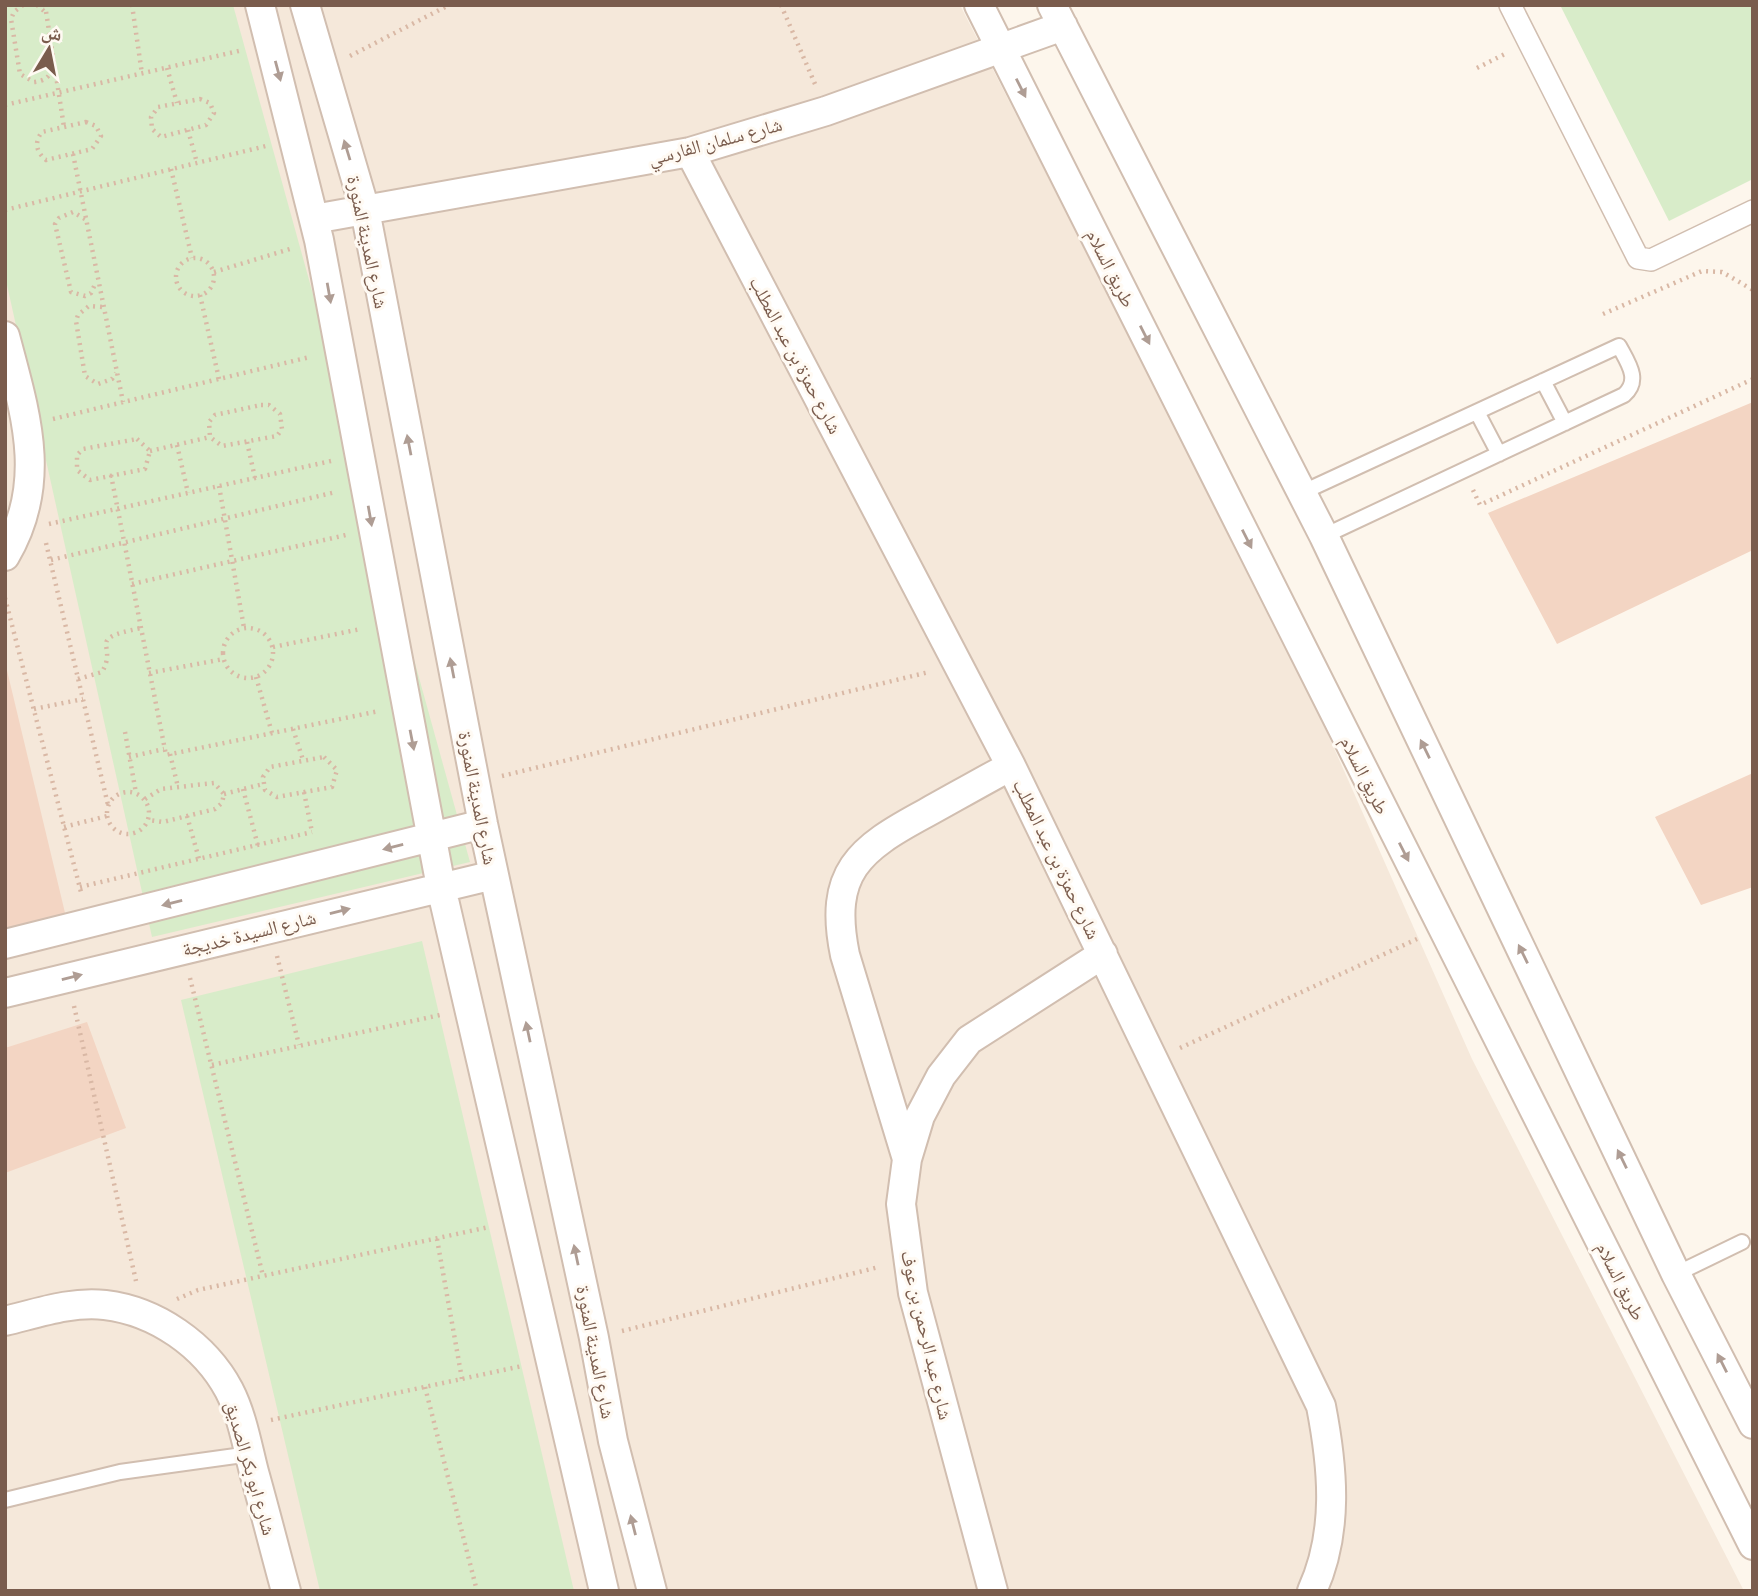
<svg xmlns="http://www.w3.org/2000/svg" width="1758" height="1596" font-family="Commissioner,'Noto Naskh Arabic',sans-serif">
  <rect width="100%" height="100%" fill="#fdf6ec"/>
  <path fill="#f5e8da" d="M5 5H960L1294 658 1472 1059 1744 1591H5Z"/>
  <path fill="#d8ecc9" d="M5 5H233L470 862 152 937 5 276Z
    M1560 5H1753V179L1669 221Z
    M422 941 574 1591H320L181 1000Z"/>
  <path fill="#f3d5c3" d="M1753 402V550L1557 644 1488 513Z
    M5 662 66 917 5 928Z
    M1753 773V887L1701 905 1655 817Z
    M87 1022 126 1128 5 1173V1048Z"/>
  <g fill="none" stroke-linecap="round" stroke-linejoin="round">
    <defs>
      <path id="service" d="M1543 381 1565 423
        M1477 412 1499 454
        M1301 493 1619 346C1628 363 1641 380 1624 395L1324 536
        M1676 1274 1742 1242
        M5 1500 120 1472 250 1454"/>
      <path id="pedestrian" d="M1510 5 1638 258 1651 260 1753 211"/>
      <path id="minor" d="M260 5 319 240 441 887 604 1591
        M305 5 365 210 483 824 594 1338 613 1441 652 1591
        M979 5 1753 1545
        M1052 5 1324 536 1676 1274 1753 1424
        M690 152 1011 766 1321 1406C1333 1468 1339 1532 1312 1591
        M314 219 690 152 826 111 1063 26
        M5 336C25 412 49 482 5 556
        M5 944 483 824
        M5 993 494 875
        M907 1159 845 955C828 872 859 849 926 813 955 797 983 781 1011 766
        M5 1321C38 1313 72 1301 105 1305 156 1311 205 1345 229 1390 242 1415 247 1445 254 1472 265 1511 275 1551 286 1591
        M993 1591 913 1293 901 1204 907 1159 920 1116 941 1076 969 1040 1103 954"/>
    </defs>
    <use href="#service" stroke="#d1beb0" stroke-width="18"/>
    <use href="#pedestrian" stroke="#d1beb0" stroke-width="24"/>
    <use href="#minor" stroke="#d1beb0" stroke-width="32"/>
    <path stroke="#d9b8a5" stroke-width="4.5" stroke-dasharray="2 5" stroke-linecap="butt" d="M23 5 14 12 11 19 20 74 34 82C44 81 51 77 52 67
      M37 5 45 12
      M45 5 64 127
      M132 5 142 74
      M781 5 815 84
      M350 56 449 5
      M167 68 177 103
      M1477 68 1507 53
      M200 99 210 103 214 113 206 125 161 137 152 129 151 117 158 107Z
      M5 105 243 50
      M86 122 96 126 101 136 92 149 46 160C36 152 34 142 42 132Z
      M188 130 197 163
      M73 154 123 402
      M171 169 192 258
      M5 210 266 146
      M85 219 73 212 59 218 55 224 71 292 85 296 91 293 96 282
      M176 277a19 19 0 1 1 38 0a19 19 0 1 1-38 0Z
      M214 272 290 249
      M200 295 219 379
      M102 307 89 306 78 315 76 321 85 376 98 384 112 379 116 373
      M1603 314 1702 271 1722 272 1753 290
      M261 405H269L280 414 282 429 277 436 222 446 210 437 209 422 215 415Z
      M53 419 310 357
      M137 439 150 451 145 469 90 480 77 470V455L83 449Z
      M247 442 255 478
      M177 445 188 493
      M150 451 210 437
      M111 475 166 755 379 711
      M219 486 244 628
      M1473 490 1480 505 1753 379
      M49 524 331 461
      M46 543 108 805
      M51 560 336 492
      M132 584 346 535
      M5 598 82 896
      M223 653a25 25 0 1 1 50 0a25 25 0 1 1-50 0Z
      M273 647 361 629
      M149 673 224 659
      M256 677 272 733
      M78 679 102 672C119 643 83 640 141 628
      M34 709 83 699
      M293 729 303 760
      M125 732 136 793
      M170 754 178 787
      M129 757 164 749
      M324 757 337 770 332 787 277 797 265 790 263 777 270 767Z
      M502 776 929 672
      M243 789 258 846
      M107 813a21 21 0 1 1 42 0a21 21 0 1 1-42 0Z
      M304 792 312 832
      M224 794 263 784
      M145 799 161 789 214 783 224 794 222 803 215 809 163 822 149 820
      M187 816 199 859
      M64 827 107 816
      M80 887 312 832
      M277 956 299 1045
      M190 978 263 1276
      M74 1006 136 1281
      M1180 1048 1417 939
      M212 1065 440 1015
      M437 1239 462 1379
      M177 1299 198 1290 489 1227
      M622 1331 879 1267
      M425 1387 477 1591
      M271 1420 522 1366"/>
    <use href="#service" stroke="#fff" stroke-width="14"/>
    <use href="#pedestrian" stroke="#fff" stroke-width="21"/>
    <use href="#minor" stroke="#fff" stroke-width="28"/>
  </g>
  <defs><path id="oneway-solid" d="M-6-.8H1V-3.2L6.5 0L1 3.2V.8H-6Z" transform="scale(1.75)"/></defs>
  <g fill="#af9d94">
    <use href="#oneway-solid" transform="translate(278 71) rotate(75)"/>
    <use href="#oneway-solid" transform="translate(1021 88) rotate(63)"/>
    <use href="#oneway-solid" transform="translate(347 150) rotate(-107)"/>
    <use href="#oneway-solid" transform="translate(329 293) rotate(80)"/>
    <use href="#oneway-solid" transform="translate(1145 335) rotate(63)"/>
    <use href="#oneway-solid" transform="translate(409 445) rotate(-101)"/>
    <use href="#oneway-solid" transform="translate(370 516) rotate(80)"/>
    <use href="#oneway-solid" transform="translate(1247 539) rotate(63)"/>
    <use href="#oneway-solid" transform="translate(452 668) rotate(-101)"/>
    <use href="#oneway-solid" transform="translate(412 740) rotate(79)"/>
    <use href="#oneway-solid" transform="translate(1425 749) rotate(-116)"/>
    <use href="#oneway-solid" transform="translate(393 847) rotate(166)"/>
    <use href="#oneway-solid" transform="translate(1404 852) rotate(63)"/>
    <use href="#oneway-solid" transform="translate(172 903) rotate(166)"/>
    <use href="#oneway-solid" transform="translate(340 911) rotate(-14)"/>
    <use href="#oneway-solid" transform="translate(1523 954) rotate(-116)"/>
    <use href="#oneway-solid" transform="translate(72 977) rotate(-14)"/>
    <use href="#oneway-solid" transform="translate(528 1032) rotate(-102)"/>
    <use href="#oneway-solid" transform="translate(1622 1159) rotate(-116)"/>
    <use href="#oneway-solid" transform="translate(576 1255) rotate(-102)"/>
    <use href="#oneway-solid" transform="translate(1722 1363) rotate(-117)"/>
    <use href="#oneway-solid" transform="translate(633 1525) rotate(-104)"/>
  </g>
  <g text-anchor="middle" stroke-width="6" stroke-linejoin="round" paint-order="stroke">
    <g font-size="19" fill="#7a5c4d" stroke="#fffaf3">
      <text transform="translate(715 141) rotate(-15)" y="7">شارع سلمان الفارسي</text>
      <text transform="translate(368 242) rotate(78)" y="7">شارع المدينة المنورة</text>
      <text transform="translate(1111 268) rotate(63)" y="7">طريق السلام</text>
      <text transform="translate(796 355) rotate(62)" y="7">شارع حمزة بن عبد المطلب</text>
      <text transform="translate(1365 775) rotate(63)" y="7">طريق السلام</text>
      <text transform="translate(478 798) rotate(79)" y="7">شارع المدينة المنورة</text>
      <text transform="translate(1057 859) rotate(64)" y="7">شارع حمزة بن عبد المطلب</text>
      <text transform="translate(249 933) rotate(-14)" y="7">شارع السيدة خديجة</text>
      <text transform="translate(1621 1281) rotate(63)" y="7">طريق السلام</text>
      <text transform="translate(927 1335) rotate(77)" y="7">شارع عبد الرحمن بن عوف</text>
      <text transform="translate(596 1352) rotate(79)" y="7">شارع المدينة المنورة</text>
      <text transform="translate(251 1468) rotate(74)" y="7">شارع ابو بكر الصديق</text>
    </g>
  </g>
  <rect width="1758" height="1596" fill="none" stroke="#7a5c4d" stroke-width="14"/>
  <g transform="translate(49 49) rotate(10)" stroke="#fffaf3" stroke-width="5" paint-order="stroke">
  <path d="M0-5L12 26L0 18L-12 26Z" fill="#7a5c4d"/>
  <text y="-10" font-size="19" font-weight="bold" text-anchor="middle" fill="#7a5c4d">ش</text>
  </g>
</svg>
